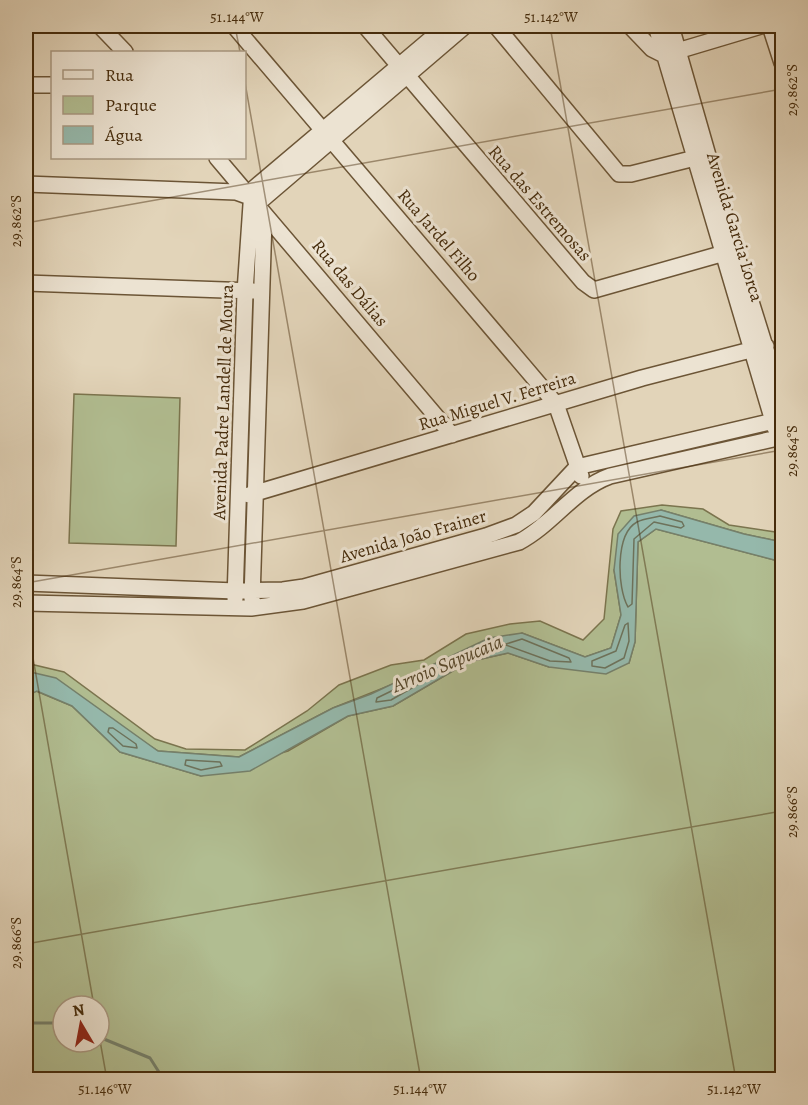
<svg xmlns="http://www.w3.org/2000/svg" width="808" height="1105" font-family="Alegreya,serif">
  <rect width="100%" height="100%" fill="#e2d4b9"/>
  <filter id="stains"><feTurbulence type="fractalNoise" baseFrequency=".00333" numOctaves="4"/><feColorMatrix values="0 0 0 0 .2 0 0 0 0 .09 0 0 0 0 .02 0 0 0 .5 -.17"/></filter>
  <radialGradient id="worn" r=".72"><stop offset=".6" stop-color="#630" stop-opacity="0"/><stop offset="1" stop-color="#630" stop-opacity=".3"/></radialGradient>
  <path fill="#b1bd91" stroke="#7b744e" stroke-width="1.5" fill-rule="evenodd" d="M74 394 180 398 176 546 69 543Z
    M662 505 703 509 729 525 782 533V542L744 534 661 510 614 570 621 615 611 648 585 657 522 633 333 708 239 757 158 751 26 671V663L64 672 155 739 186 749 245 750 307 711 339 685 391 665 424 660 466 634 510 624 540 621 583 640 604 619 613 529 621 511Z
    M656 529 782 562V1079H26V696L36 691 72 706 120 752 201 776 288 751 348 716 393 706 468 662 508 653 549 667 629 663 635 642 638 542ZM63 1006H99V1042H63Z"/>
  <path fill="#95b8ab" stroke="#75806b" stroke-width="1.5" d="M661 510 744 534 782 542V562L656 529 638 542 635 642 629 663 606 674 549 667 508 653 468 662 393 706 348 716 250 771 201 776 120 752 72 706 37 691 26 696V671L56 678 158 751 239 757 333 708 371 694 489 638 522 633 585 657 611 648 621 615 614 570 618 534 634 516Z"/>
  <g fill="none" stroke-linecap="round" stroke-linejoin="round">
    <path stroke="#6d725b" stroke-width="1.5" d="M660 516 682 522 684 526 681 528 654 522 634 539 632 604 628 607C617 588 615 534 637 522 644 518 654 518 660 516Z
      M628 623 629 641 624 658 605 668 592 666V661L616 651 625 625Z
      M522 639 569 658 571 662 550 661 506 645 489 651 485 649 491 644H506Z
      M414 680 418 681 417 685 391 700 376 702 377 698Z
      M113 728 136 744 137 748 123 746 108 732 109 728Z
      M186 760 220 762 222 766 201 770 185 765Z"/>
    <path stroke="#75806b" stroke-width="3" d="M26 1023H63
      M99 1037 150 1058 164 1080"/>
    <defs>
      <path id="minor" d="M100 26 125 52
        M234 26 556 404 581 476
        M365 26 583 282 594 290 735 250
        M496 26 619 174H631L703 156
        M630 26 652 49 664 55 761 26
        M656 26 775 428
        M671 26 735 250 782 401
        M770 26 782 63
        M26 85H52
        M217 158 452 435
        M26 184 236 192 250 197
        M26 283 253 291
        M249 495 642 378 766 346
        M26 583 236 591 283 590 304 587 486 536 516 525 534 513 577 467 782 419
        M235 599 245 292 252 190 446 26
        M252 599 264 219 257 204 465 26
        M26 603 251 608 303 601 519 542C553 524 574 489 610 476L782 437"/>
    </defs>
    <use href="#minor" stroke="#6c5536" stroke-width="18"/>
    <use href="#minor" stroke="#ece3d2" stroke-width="15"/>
  </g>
  <path fill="none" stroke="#452b0b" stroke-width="1.5" stroke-opacity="0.45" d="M235 26 240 52M550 26 736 1080M244 77 421 1080M26 223 782 89M26 583 782 450M26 618 94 1006M26 944 782 811M99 1035 107 1080"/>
  <g text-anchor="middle" stroke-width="6" stroke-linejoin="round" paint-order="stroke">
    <g font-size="18" fill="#452b0b" stroke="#ece3d2">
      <text transform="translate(540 203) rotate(49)" y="6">Rua das Estremosas</text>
      <text transform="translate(735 227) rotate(73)" y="6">Avenida Garcia Lorca</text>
      <text transform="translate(439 235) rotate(49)" y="6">Rua Jardel Filho</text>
      <text transform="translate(350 283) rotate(50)" y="6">Rua das Dálias</text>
      <text transform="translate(497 401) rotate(-17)" y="6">Rua Miguel V. Ferreira</text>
      <text transform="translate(223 402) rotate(-88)" y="6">Avenida Padre Landell de Moura</text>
      <text transform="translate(413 536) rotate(-16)" y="6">Avenida João Frainer</text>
    </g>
    <g font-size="20" font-style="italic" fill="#55472b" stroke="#ece3d2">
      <text transform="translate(447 663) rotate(-23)" y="7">Arroio Sapucaia</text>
    </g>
  </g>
  <rect width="808" height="1105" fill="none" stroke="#e2d4b9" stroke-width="66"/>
  <rect x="51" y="51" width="195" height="108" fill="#ece3d2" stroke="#a99982" stroke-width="1.5"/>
  <rect x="63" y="70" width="30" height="9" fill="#ece3d2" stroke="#a99982" stroke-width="1.5"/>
  <text x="105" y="81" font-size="18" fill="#452b0b">Rua</text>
  <rect x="63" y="96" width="30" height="18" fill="#b1bd91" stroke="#a99982" stroke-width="1.5"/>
  <text x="105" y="111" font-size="18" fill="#452b0b">Parque</text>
  <rect x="63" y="126" width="30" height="18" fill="#95b8ab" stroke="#a99982" stroke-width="1.5"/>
  <text x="105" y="141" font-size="18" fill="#452b0b">Água</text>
  <g transform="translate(81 1024) rotate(350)"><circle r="28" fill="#ece3d2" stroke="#a99982" stroke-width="1.5"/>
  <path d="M0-4.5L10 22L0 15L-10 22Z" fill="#8f2418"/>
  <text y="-9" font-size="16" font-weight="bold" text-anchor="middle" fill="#452b0b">N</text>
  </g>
  <rect x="33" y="33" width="742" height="1039" fill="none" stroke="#452b0b" stroke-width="2"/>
  <g font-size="15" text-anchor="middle" fill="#452b0b">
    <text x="237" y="22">51.144°W</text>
    <text x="551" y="22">51.142°W</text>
    <text transform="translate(792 90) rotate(-90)" y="5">29.862°S</text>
    <text transform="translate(16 221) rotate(-90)" y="5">29.862°S</text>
    <text transform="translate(792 451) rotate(-90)" y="5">29.864°S</text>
    <text transform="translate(16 582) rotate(-90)" y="5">29.864°S</text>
    <text transform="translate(792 812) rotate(-90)" y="5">29.866°S</text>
    <text transform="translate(16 943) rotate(-90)" y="5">29.866°S</text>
    <text x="105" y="1094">51.146°W</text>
    <text x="420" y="1094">51.144°W</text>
    <text x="734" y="1094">51.142°W</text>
  </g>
  <rect width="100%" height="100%" filter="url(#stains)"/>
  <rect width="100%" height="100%" fill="url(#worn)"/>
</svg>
